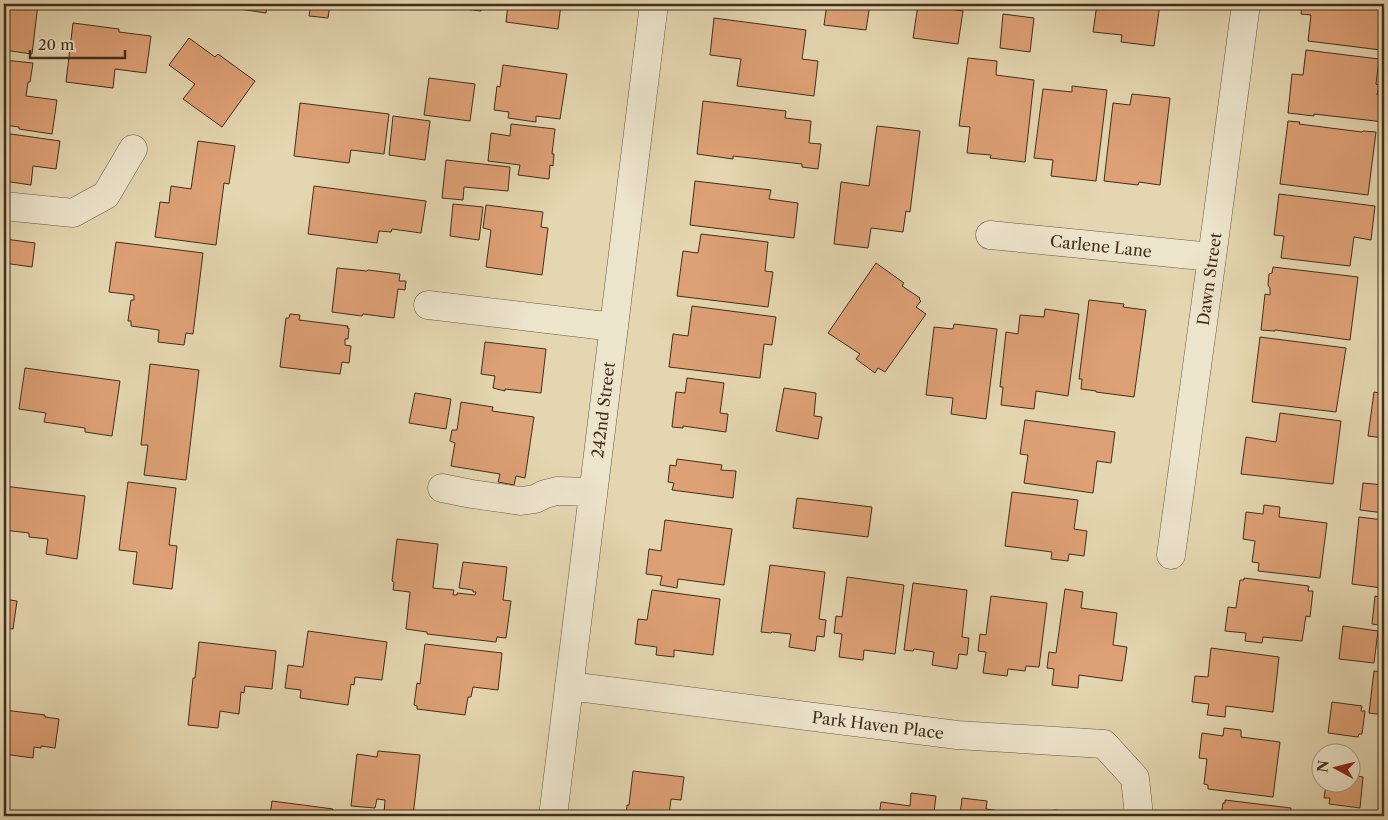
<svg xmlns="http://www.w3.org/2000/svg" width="1388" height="820" font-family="'Libre Caslon Text',serif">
  <rect width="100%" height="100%" fill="#e4d6b0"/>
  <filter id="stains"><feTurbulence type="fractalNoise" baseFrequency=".004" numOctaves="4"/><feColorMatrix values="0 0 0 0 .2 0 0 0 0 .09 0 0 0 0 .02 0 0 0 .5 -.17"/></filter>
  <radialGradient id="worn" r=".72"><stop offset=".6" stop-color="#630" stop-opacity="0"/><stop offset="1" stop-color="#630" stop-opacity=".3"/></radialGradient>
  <path fill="#dea075" stroke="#412e1d" d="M4 4H38L32 54 4 50Z
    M213 4H267L266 13 213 5Z
    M311 4H330L328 18 309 16Z
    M449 4H482L481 11 449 7Z
    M508 4H561L558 29 506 22Z
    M827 4H870L866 30 824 25Z
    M968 4H998L997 7Z
    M1097 4H1160L1154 46 1121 42 1122 35 1093 32Z
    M1302 4H1384V27L1381 50 1308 41 1311 15 1301 14Z
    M918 5 963 11 958 44 913 38Z
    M1003 14 1034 18 1030 52 1000 48Z
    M714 18 806 30 802 59 818 61 814 96 737 86 741 59 710 55Z
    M73 23 119 29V32L151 36 146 73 115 69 113 88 66 82Z
    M189 38 215 57 218 54 255 81 222 127 183 99 195 84 169 65Z
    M1306 50 1379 59 1376 84 1379 85 1377 95 1384 96V122L1314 114V116L1288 113 1292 74 1303 75Z
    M968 58 997 61 996 75 1034 80 1025 162 990 158 991 155 967 153 970 127 959 126Z
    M4 60 33 63 30 82H28L26 96 57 100 52 134 19 129V127L4 125Z
    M503 65 567 74 560 119 536 116V122L508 118 509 112 494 110 497 86 500 87Z
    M429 78 475 84 470 121 424 115Z
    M1072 86 1107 90 1096 181 1051 176 1053 160 1034 158 1043 89 1072 92Z
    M1132 94 1170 98 1160 185 1139 182 1138 185 1104 181 1113 103 1130 105Z
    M703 101 786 111 785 118 811 121 809 143 821 144 818 169 802 167V164L733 156V159L697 154Z
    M300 103 389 114 384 154 351 150 349 163 294 156Z
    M393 116 430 121 425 160 389 155Z
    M1288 121 1300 122 1299 124 1362 132 1363 131 1376 132 1368 195 1280 184Z
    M511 124 555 129 552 154H554L553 166 550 165 549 179 518 175 520 165 488 161 491 133 510 136Z
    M877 126 920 131 910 212 906 211 903 232 871 228 868 248 834 244 841 182 869 186Z
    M4 133 60 141 56 169 33 166 31 185 4 181Z
    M198 141 235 146 229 184 224 183 216 245 155 237 160 202 169 203 171 186 191 189Z
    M446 160 510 167 508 191 464 187 463 200 442 198Z
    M695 181 771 190 769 199 798 203 794 238 690 225Z
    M314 186 426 201 421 233 392 229 391 232 379 231 377 243 308 234Z
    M1279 194 1375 206 1371 240 1354 237 1350 266 1281 258 1284 236 1274 235Z
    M453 204 483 207 479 240 450 236Z
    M486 205 543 212 541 227 548 228 542 275 486 267 491 230 483 228Z
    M701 234 768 242 765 271 773 272 768 307 677 296 683 251 698 253Z
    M5 239 35 243 32 267 4 263Z
    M116 242 203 253 193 334 186 333 184 345 158 342 159 330 131 326V321H128L131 300H134V295L109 292Z
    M876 263 904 283 902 286 920 298 919 299 921 301 916 307 926 314 885 372 878 368 875 373 856 359 860 354 828 333Z
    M1273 267 1358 277 1350 340 1275 330V331L1261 330 1265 294 1270 295V288L1268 285 1269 274 1272 273Z
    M337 268 367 271 368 270 400 274 399 281H406L405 290 398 289 394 318 363 314 362 316 332 312Z
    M1089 300 1124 304 1123 307 1146 310 1134 397 1096 392V391L1081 389 1082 379H1079Z
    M692 306 776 317 772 345 764 344 760 378 669 367 673 334 688 336Z
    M1045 309 1079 314 1068 396 1036 391 1034 409 1001 405 1003 387H1000L1006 332 1018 334 1020 315 1044 317Z
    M290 314 300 315 299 320 348 326 347 328H349L348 339H345V345L351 346 349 363 342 362 340 374 280 367 286 318H289Z
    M954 324 997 329 986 419 951 414 953 398 926 395 934 327 953 329Z
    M1384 328V365H1379Z
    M1260 337 1346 348 1336 412 1252 402Z
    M485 342 546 349 541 393 505 389V391L493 388 495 376 481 374Z
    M150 364 199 370 186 480 144 475 148 445H141Z
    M25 368 120 381 112 436 85 432V428L44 422 46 413 19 409Z
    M687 378 724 383 720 413 728 414 726 432 683 426V428L672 427 676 392 685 393Z
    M784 388 816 393 814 416 822 417 818 439 776 431Z
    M1374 392 1384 394V438L1368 436Z
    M415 393 451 399 446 429 409 423Z
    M461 402 493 407 492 411 534 417 525 478 516 476 514 485 498 482 500 474 451 466 455 443 450 441 452 430H457Z
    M1280 413 1341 421 1333 484 1241 474 1246 437 1276 442Z
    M1025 420 1115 432 1111 463 1097 461 1093 493 1024 483 1028 455 1020 454Z
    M677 459 722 465 721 470 736 471 733 498 672 490 674 483 668 482 670 465 676 466Z
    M128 482 176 488 169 545 177 546 172 589 133 584 137 552 119 550Z
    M1363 483 1384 485V513L1360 510Z
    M4 486 85 496 77 559 46 554 48 539 29 537V533L4 530Z
    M1012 492 1078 500 1074 529 1087 531 1084 556 1069 554 1068 561 1051 559 1052 552 1005 546Z
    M797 498 872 507 868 537 793 528Z
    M1264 505 1280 507 1279 517 1327 523 1320 578 1258 571 1259 563 1252 562 1255 541 1243 539 1246 512 1263 514Z
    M1359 517 1384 520V568L1382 588 1352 584Z
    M665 520 732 529 724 585 678 579 677 588 660 585 662 576 646 574 649 549 661 551Z
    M397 539 438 544 433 588 454 590 453 595H457V593L475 595 476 592H473V590L459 588 463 562 507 567 503 600 511 601 506 638 497 637 496 642 427 634V632L406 629 410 592 393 590 394 582 392 581Z
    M770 565 825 572 819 619 826 620 824 637 817 636 815 651 789 647 791 634 772 632 771 633 761 632Z
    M847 577 904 585 895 654 864 650 863 660 839 657 842 634 834 633 836 616 842 617Z
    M1244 578 1309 586 1308 591H1313L1310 617 1306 616 1302 641 1263 637 1262 643 1245 641 1246 633 1225 631 1228 607 1236 608 1240 580H1244Z
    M913 583 967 590 962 637 969 638 967 655 959 654 957 669 932 665 934 652 914 649 913 651 904 650Z
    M1065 589 1083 592 1081 608 1117 613 1113 645 1127 647 1122 681 1079 675 1078 688 1052 685 1054 669 1047 668 1049 652 1056 653Z
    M652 590 720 599 713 655 674 650V657L656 655 657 647 635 644 638 619 647 620Z
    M991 596 1047 603 1039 667 1026 666 1025 671 1008 669 1007 676 983 673 986 652 978 651 980 634 986 635Z
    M1375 596 1384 598V626L1372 624Z
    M4 599 17 601 13 629 4 628Z
    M1343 626 1378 631 1374 663 1339 659Z
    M308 631 387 642 382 680 355 677 354 685 351 684 348 705 300 698 301 690 285 688 288 665 303 667Z
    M199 642 276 651 272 689 245 686 244 693 241 692 239 714 220 711 218 728 188 725 193 678H195Z
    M425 644 502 653 498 690 473 687 471 697H468L465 715 417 709V706L414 705 417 683 420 684Z
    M1211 648 1279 657 1273 712 1226 706 1225 717 1207 715 1209 704 1192 702 1195 676 1208 677Z
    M1374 671 1384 672V715L1369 713Z
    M1332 702 1362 706 1361 711H1365L1362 734H1359L1358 737 1328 733Z
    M4 710 45 715V717L59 719 55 748 41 746V748L34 747 33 758 4 754Z
    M1224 728 1241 730V737L1280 742 1273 797 1208 789V785L1204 784 1207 759 1199 758 1202 733 1223 736Z
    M378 751 420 755 413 816 384 814 385 800 377 799 375 808 351 806 357 754 377 757Z
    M633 771 684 777 681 800 671 799 669 816H626L627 805H629Z
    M1350 775 1363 777 1360 808 1329 804 1330 798H1324L1326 784H1331V782H1350Z
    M911 793 936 796 934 812H942V816H879L881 802 910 806Z
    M962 798 987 801 986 809 1014 813V816H960Z
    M1225 800 1291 808 1290 816H1221L1223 803H1225Z
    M272 801 333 809 332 816H270Z
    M1054 810 1080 813 1079 816H1053Z
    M1356 813 1384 816H1356Z"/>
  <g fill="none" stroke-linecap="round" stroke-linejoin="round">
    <defs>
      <path id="minor" d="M4 206 73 213 106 195 133 149
        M990 235 1212 257
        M428 305 614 327
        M442 488 472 494 521 501 535 499 545 494 557 491 593 492
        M1171 555 1212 257 1246 4
        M569 686 957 735 1104 744 1135 778 1139 816
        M553 816 654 4"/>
    </defs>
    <use href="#minor" stroke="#6a5842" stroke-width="29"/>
    <use href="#minor" stroke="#ede4cc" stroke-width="28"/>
  </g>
  <g text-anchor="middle" stroke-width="4" stroke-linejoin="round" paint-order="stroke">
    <g font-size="16" fill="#412e1d" stroke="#ede4cc">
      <text transform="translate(1101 246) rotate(6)" y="6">Carlene Lane</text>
      <text transform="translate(1209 279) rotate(-82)" y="6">Dawn Street</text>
      <text transform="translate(603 410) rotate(-83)" y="6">242nd Street</text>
      <text transform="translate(878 725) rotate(7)" y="6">Park Haven Place</text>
    </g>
  </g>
  <rect width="1388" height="820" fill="none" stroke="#e4d6b0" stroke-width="20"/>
  <rect x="5" y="5" width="1378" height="810" fill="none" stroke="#412e1d" stroke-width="2.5"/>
  <rect x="10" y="10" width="1368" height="800" fill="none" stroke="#412e1d"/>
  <g transform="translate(1336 768) rotate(277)"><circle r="24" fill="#ede4cc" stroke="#a89b86"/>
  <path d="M0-4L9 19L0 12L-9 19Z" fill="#8f2418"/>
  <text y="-8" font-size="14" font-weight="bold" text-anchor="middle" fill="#412e1d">N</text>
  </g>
  <path d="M30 50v8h95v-8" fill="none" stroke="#412e1d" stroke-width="2.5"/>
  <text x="38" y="50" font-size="15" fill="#412e1d" stroke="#ede4cc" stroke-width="4" paint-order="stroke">20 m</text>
  <rect width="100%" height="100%" filter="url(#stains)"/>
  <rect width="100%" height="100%" fill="url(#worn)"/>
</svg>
